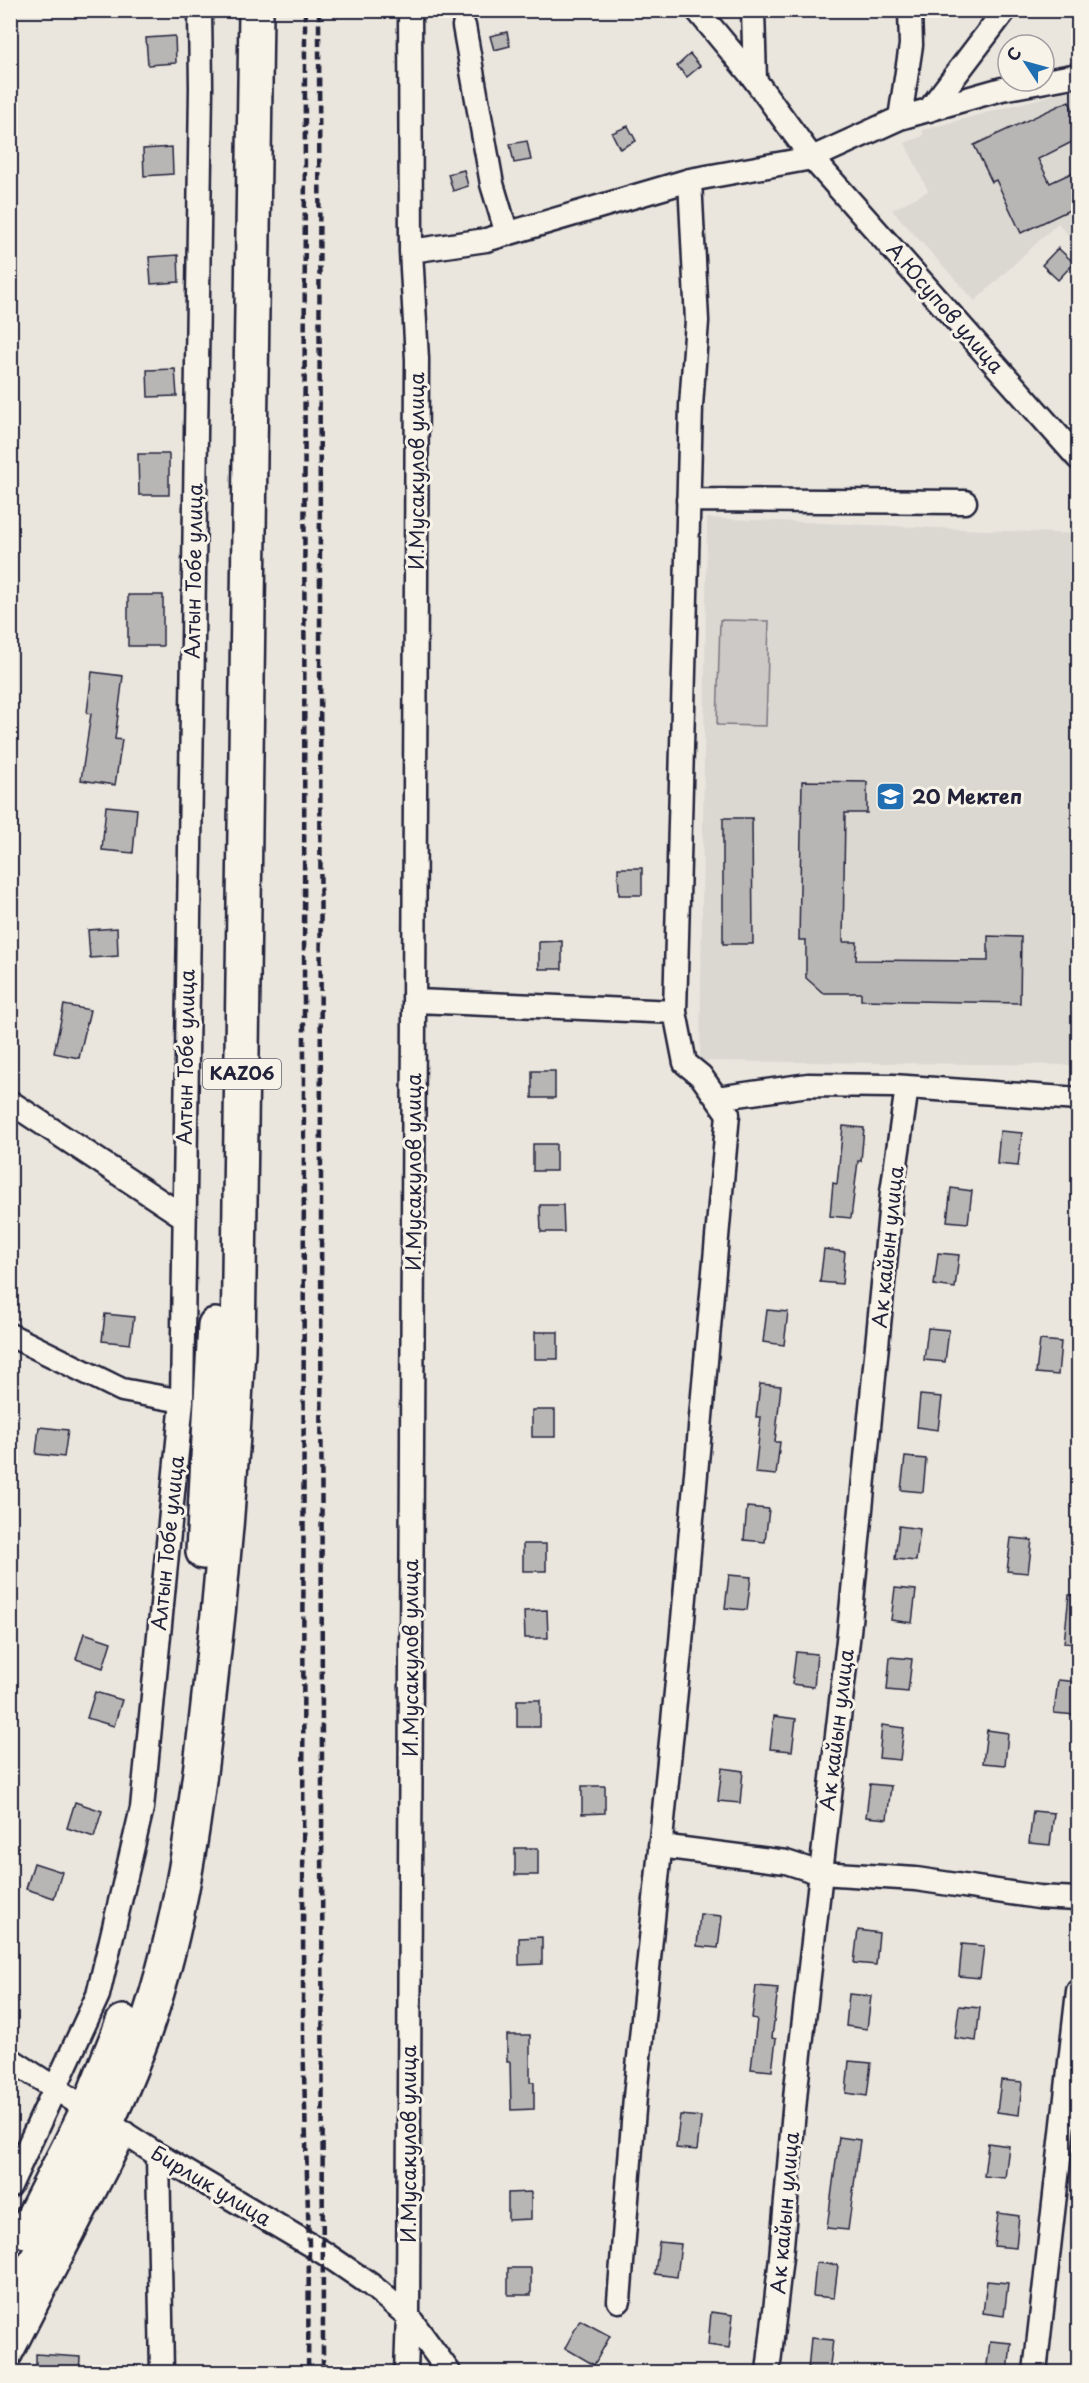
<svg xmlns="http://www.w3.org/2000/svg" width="1089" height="2383" font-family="'Playpen Sans',sans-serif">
  <rect width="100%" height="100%" fill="#eae6de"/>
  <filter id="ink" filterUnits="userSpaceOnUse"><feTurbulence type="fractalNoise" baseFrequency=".0167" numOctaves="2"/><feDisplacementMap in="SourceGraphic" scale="12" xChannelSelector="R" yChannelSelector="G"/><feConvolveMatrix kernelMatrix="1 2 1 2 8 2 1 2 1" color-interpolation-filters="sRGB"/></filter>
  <g filter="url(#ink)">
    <path fill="#dbd8d2" d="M1078 88V246L1058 223 975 301 892 210 928 191 905 143 923 136V130Z
      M707 518 1078 534V1065L700 1061Z"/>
    <path fill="#cdc9c6" stroke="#787680" stroke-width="1.5" d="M720 620 769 621 766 726 717 725Z"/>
    <path fill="#b8b6b5" stroke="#22223b" stroke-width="1.5" d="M507 32 510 46 494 50 490 36Z
      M175 36 176 63 148 65 146 38Z
      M690 54 700 66 687 77 677 66Z
      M1069 101 1078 122V139L1038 159 1050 183 1078 170V206L1021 233 996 180 992 182 974 145Z
      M628 126 636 141 620 149 612 133Z
      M527 141 531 160 514 163 510 144Z
      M172 147 173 174 144 176 143 149Z
      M464 170 468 186 453 191 448 174Z
      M1058 248 1074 263 1058 280 1042 265Z
      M178 255 179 282 151 284 149 257Z
      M175 369 177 396 148 397 147 370Z
      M138 454H169V495H139Z
      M128 595H163V646H128Z
      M92 672 123 676 115 739 122 740 115 785 81 780 91 714 87 713Z
      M802 781 867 782V813H845L843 942H857L856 960 988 961V936L1021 937 1020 1003 861 1000V993H823L806 978V940H799Z
      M106 806 137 809 133 853 102 850Z
      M723 818H752L753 944H723Z
      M618 868H642V895H619Z
      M117 928 118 956 90 958 88 930Z
      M562 941V969H539V942Z
      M64 1005 90 1010 79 1058 54 1053Z
      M532 1071H555V1098H532Z
      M843 1126 864 1128 861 1161H858L851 1218 830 1216 833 1183 837 1184Z
      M1000 1131 1022 1133 1018 1166 997 1164Z
      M533 1144H556V1171H533Z
      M951 1188 972 1191 968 1223 947 1221Z
      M540 1205H563L564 1232H541Z
      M824 1249 845 1252 842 1284 820 1282Z
      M938 1253 959 1255 955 1288 934 1285Z
      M767 1310 788 1312 784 1345 763 1342Z
      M105 1314 134 1317 130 1344 102 1341Z
      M928 1328 949 1330 945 1362 924 1360Z
      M535 1332H558V1359H535Z
      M1040 1340 1061 1342 1058 1375 1036 1373Z
      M760 1384 781 1386 775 1442H780L776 1475 755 1473 761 1417H756Z
      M920 1395 942 1397 938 1430 917 1427Z
      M532 1410H555V1437H532Z
      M39 1427 68 1430 64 1457 36 1454Z
      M905 1457 926 1459 923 1492 901 1490Z
      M747 1507 769 1509 765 1542 744 1540Z
      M899 1526 920 1529 916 1561 895 1559Z
      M1011 1538 1032 1540 1028 1573 1007 1571Z
      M523 1544H546V1571H523Z
      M729 1575 751 1577 747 1610 725 1608Z
      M895 1588 916 1590 912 1623 891 1620Z
      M1069 1595H1078V1644L1064 1643Z
      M547 1610 548 1638H525L524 1611Z
      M84 1633 111 1642 103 1668 76 1659Z
      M796 1652 817 1654 814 1687 792 1684Z
      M890 1657 912 1659 908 1692 887 1690Z
      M1058 1680 1078 1682 1076 1715 1054 1713Z
      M95 1692 122 1700 114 1726 87 1718Z
      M517 1700H540V1727H517Z
      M774 1716 796 1719 792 1751 770 1749Z
      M882 1725 904 1728 900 1760 879 1758Z
      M987 1730 1008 1733 1005 1765 983 1763Z
      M722 1768 743 1771 740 1803 718 1801Z
      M870 1784 891 1786 887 1819 866 1817Z
      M582 1786H605V1813L582 1814Z
      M75 1802 102 1811 94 1837 67 1828Z
      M1033 1811 1054 1813 1050 1845 1029 1843Z
      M515 1848H538V1875H515Z
      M34 1863 62 1872 54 1898 26 1889Z
      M700 1914 722 1916 718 1948 697 1946Z
      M858 1930 879 1933 876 1965 854 1963Z
      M542 1937V1964L519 1965V1938Z
      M962 1944 984 1946 980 1978 959 1976Z
      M756 1986 778 1988 772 2038 776 2039 772 2071 751 2069 757 2019 752 2018Z
      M849 1994 871 1996 867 2029 846 2026Z
      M959 2006 980 2008 976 2041 955 2038Z
      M507 2035H530V2082H534V2109L511 2110 510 2062H507Z
      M849 2061 871 2063 867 2096 846 2093Z
      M1001 2080 1022 2082 1019 2115 997 2112Z
      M680 2115 701 2117 697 2150 676 2148Z
      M839 2137 860 2140 848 2230 827 2228Z
      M988 2143 1009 2146 1005 2178 984 2176Z
      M531 2192V2219L508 2220V2193Z
      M998 2213 1019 2216 1016 2248 994 2246Z
      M659 2242 681 2244 677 2277 655 2274Z
      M816 2263 838 2265 834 2298 813 2296Z
      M508 2268H531V2295H508Z
      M987 2281 1008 2283 1004 2316 983 2313Z
      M711 2312 733 2315 729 2348 708 2345Z
      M580 2320 610 2336 594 2365 565 2348Z
      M811 2338 833 2340 829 2373 808 2370Z
      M990 2341 1011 2343 1008 2373H986Z
      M36 2354 80 2357 79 2373H36Z"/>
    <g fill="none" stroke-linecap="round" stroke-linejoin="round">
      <defs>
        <path id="minor" d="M410 10 411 251
          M697 10 755 80 812 158 1078 458
          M753 10 755 80
          M464 26 492 184 507 234
          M929 110 1005 10
          M900 118 911 45 910 10
          M688 500 965 502
          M416 1001 675 1012
          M717 1098 808 1085 893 1086 1078 1099
          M10 1102 184 1217
          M10 1335 122 1390 182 1401
          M660 1846 786 1862 820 1873 916 1879 1038 1897 1078 1899
          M10 2059 158 2155 324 2253 371 2285 408 2316 449 2372
          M158 2155 162 2372
          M10 2186 98 1995 142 1808 182 1401 201 88 200 10
          M619 2301 635 2097 681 1642 728 1114 701 1076 685 1063 675 1012 691 406 697 321 690 180
          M10 2356 125 2133
          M406 2372 408 2316 417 359 411 251 486 240 690 180 812 158 900 118 1002 89 1078 75
          M768 2372 781 2257 796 2088 849 1632 892 1192 907 1087
          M1035 2372 1078 1991"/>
        <path id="highway" d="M203 1552 215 1325
          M26 2231 88 2109 123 2022
          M10 2310C58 2218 110 2128 145 2030 181 1926 196 1814 208 1705 222 1587 232 1469 238 1350L256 10"/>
      </defs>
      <use href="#minor" stroke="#22223b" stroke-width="27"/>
      <use href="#highway" stroke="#22223b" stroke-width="38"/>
      <use href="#minor" stroke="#f7f3e8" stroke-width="22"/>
      <use href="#highway" stroke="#f7f3e8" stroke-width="33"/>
      <path stroke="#22223b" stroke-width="4.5" stroke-dasharray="9 4.5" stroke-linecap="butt" d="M305 10 303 2038 309 2245 308 2372
        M319 10 323 2372"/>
    </g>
  </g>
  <defs>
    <symbol id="school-square" viewBox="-11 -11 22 22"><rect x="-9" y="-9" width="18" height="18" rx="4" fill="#1f6fb2" stroke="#f7f3e8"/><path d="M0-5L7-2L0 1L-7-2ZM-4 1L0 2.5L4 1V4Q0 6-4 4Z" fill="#fff"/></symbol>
  </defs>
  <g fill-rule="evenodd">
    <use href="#school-square" x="874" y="780" width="33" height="33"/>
  </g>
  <g text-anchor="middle" stroke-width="6" stroke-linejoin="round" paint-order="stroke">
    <rect fill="#f7f3e8" stroke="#62616f" stroke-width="1.5" x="203" y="1059" width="78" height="30" rx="4.5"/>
    <g font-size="18" font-weight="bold" fill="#22223b">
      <text x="242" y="1080">KАZ06</text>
    </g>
    <g font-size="20" fill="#22223b" stroke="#f7f3e8">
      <text transform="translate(945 308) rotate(49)" y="7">А.Юсупов улица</text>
      <text transform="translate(417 471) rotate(-90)" y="7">И.Мусакулов улица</text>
      <text transform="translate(194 571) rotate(-89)" y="7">Алтын Тобе улица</text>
      <text transform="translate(186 1057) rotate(-89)" y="7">Алтын Тобе улица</text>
      <text transform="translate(414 1172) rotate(-90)" y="7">И.Мусакулов улица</text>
      <text transform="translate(888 1247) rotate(-84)" y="7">Ак кайын улица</text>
      <text transform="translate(168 1543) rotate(-84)" y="7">Алтын Тобе улица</text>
      <text transform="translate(411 1658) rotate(-90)" y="7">И.Мусакулов улица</text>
      <text transform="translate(837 1730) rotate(-83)" y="7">Ак кайын улица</text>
      <text transform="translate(409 2144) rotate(-90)" y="7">И.Мусакулов улица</text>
      <text transform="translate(211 2186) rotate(31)" y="7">Бирлик улица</text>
      <text transform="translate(785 2213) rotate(-85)" y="7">Ак кайын улица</text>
    </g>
    <g font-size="20" font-weight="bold" fill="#22223b" stroke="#f7f3e8" text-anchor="start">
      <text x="912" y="804">20 Мектеп</text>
    </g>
  </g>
  <rect width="1089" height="2383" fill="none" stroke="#f7f3e8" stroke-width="36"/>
  <rect x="18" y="18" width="1053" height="2347" fill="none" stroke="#22223b" stroke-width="2" filter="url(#ink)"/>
  <g transform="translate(1026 63) rotate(306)"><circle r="28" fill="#f7f3e8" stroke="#a29fa3" stroke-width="1.5"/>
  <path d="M0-4.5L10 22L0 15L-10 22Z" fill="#1f6fb2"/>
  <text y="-9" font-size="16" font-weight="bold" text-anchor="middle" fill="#22223b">С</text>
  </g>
</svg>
